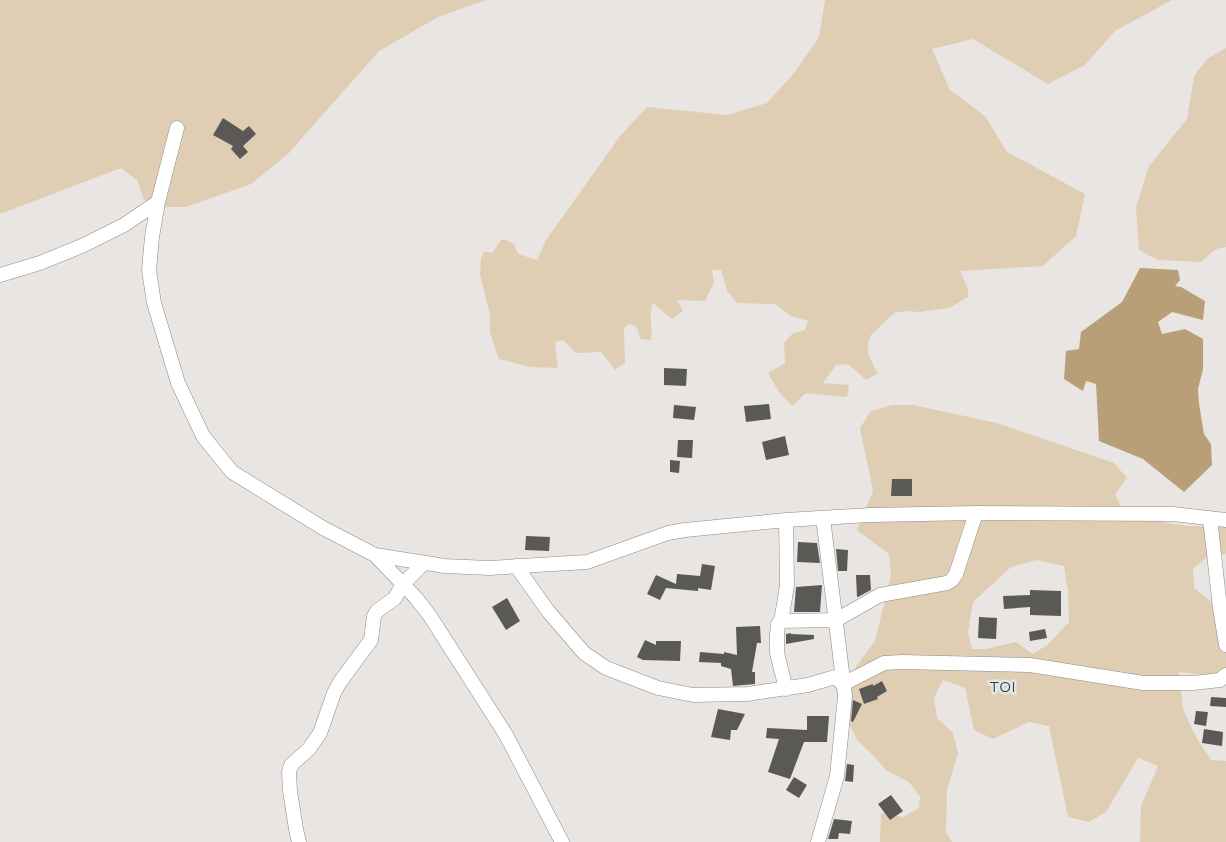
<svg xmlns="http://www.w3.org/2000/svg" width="1226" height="842" font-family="Manrope,sans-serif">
  <rect width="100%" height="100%" fill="#e8e5e2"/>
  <path fill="#e0ceb4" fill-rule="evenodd" d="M0 0H486L438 17 379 51 288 154 251 184 186 207H165L144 200 137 180 121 168 0 214Z
    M825 0H1172L1115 31 1085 65 1048 84 973 39 932 49 950 90 985 116 1007 152 1085 194 1076 236 1043 266 960 271 968 289V297L949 308 919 312 907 311 894 313 871 335C864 351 870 359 878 373L866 380 848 364 836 365 823 383 849 385 847 397 806 393 792 406 779 392 768 373 785 363 784 343 792 334 805 330 808 321 791 316 775 304 737 303 727 291 721 270H712L714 283 705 301 677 300 683 311 672 319 653 303C648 315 653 328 651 340L641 339 636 326 630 324 624 328 625 363 615 370 601 352 576 353 563 340 555 342 558 368 530 367 499 359 490 332V315L480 275 481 259 484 251 492 253C497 248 497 243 503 239L514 244 518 254 537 260 546 240 620 136 647 107 727 115 767 103 795 72 819 37Z
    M1226 48V247L1216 249 1201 262 1158 260 1139 250 1136 207 1149 166 1187 119 1194 76 1207 59Z
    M892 405H913L997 423 1114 463 1127 478 1115 494 1125 516 1187 526H1226V554H1211L1193 569 1194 588 1218 607 1226 609V678L1179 672 1183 709 1196 737 1211 760 1226 761V842H1140L1141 806 1158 766 1138 758 1106 812 1089 822 1068 817 1049 726 1029 722 993 739 974 730 965 688 943 680 934 698 937 718 953 733 958 753 947 790 946 832 952 842H880L881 813 903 817 919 808 920 797 909 782 887 771 873 755 857 740 838 701 835 677 843 684 875 641 891 575 889 554 857 530 873 491 860 428 871 411ZM1037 560 1064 566 1068 592 1069 622 1047 645 1033 654 1016 642 986 649H972L968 632 973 602 1011 567Z"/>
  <path fill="#b99f78" d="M1140 268 1178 270 1180 280 1175 286 1181 287 1205 301 1203 320 1172 312 1158 322 1162 334 1185 329 1203 339V369L1198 389 1199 404 1204 434 1211 444 1212 465 1184 492 1143 459 1099 441 1096 384 1086 381 1083 391 1064 379 1066 351 1079 349 1081 332 1122 302Z"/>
  <path fill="#5b5956" d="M223 118 243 131 249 126 256 134 243 146 248 152 240 159 231 149 233 146 213 135Z
    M664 368 687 369 686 386 664 385Z
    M769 404 771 419 746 422 744 406Z
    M674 405 696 407 694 420 673 418Z
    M785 436 789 455 766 460 762 442Z
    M678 440H693L692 458 677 457Z
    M670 460 680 461 679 473 670 472Z
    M892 479H912V496H891Z
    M526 536 550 537 549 551 525 550Z
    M798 542 817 543 820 563 797 562Z
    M836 549 848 550 847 571H838Z
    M702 564 715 566 711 590 698 588V591L666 588 660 600 647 594 656 575 676 584 677 574 700 576Z
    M856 575H870L871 590 858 597H857Z
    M822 585 820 612H794L796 587Z
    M1030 590 1061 591V616L1030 615V607L1004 609 1003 596 1030 595Z
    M507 598 520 621 506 630 492 607Z
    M979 617 997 618 996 639 978 638Z
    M760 626 761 643H757L752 672H755V684L733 686 731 669 721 666V663L699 662 700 652 724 654V652L737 655 736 627Z
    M1045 629 1047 638 1030 641 1029 632Z
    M791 633V634L814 635V639L786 644V634Z
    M645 640 656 645V641H681L680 661 643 660 637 657Z
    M882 681 887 691 877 697 878 699 864 704 859 689 873 684V686Z
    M1211 697 1226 698V707L1210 706Z
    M853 700 862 704 853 722 851 721Z
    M718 709 745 714 737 730H731L730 740 711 737Z
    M1196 711 1208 712 1206 726 1194 724Z
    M807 716H829L827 742H804L790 779 768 772 779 739 766 738 767 728 807 730Z
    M1204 729 1223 732 1222 746 1202 743Z
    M847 764 854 765 853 782 845 781Z
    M794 777 807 785 799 798 786 790Z
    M891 795 903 811 890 820 878 804Z
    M834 819 852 821 850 834 839 833 838 839H828Z"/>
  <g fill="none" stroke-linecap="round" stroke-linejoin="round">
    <defs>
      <path id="minor" d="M177 128 158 202 152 237 149 270 154 303 178 383 203 436 232 472 323 528 375 555 445 566 489 568 587 562 668 533 685 530 786 520 870 515 976 513 1173 514 1226 520
        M0 275 40 263 84 245 124 225 158 202
        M1210 518 1220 608 1226 645
        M375 555 416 598 430 616 506 735 562 842
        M516 566 548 611 584 653 606 668 658 688 693 695 747 694 808 685 835 677 843 684 884 663 902 662 1030 665 1143 683H1193L1220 680 1226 675
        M781 621 836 620 880 595 947 583 952 580 956 574 976 513
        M786 689 777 653V635L778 624 781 621 784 604 787 585 786 520
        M299 842 296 829 290 791 289 772 291 765 309 749 320 733 334 693 340 682 371 640 374 616 377 611 395 598 403 584 424 563
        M818 842 837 776 845 696 823 518"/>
    </defs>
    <use href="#minor" stroke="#8d8a87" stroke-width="15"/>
    <use href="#minor" stroke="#fff" stroke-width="14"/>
  </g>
  <g text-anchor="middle" stroke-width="5" stroke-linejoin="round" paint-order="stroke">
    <g font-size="15" letter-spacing="1" fill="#19495b" stroke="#e8e5e2">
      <text x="1003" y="692">TOI</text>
    </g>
  </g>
</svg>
